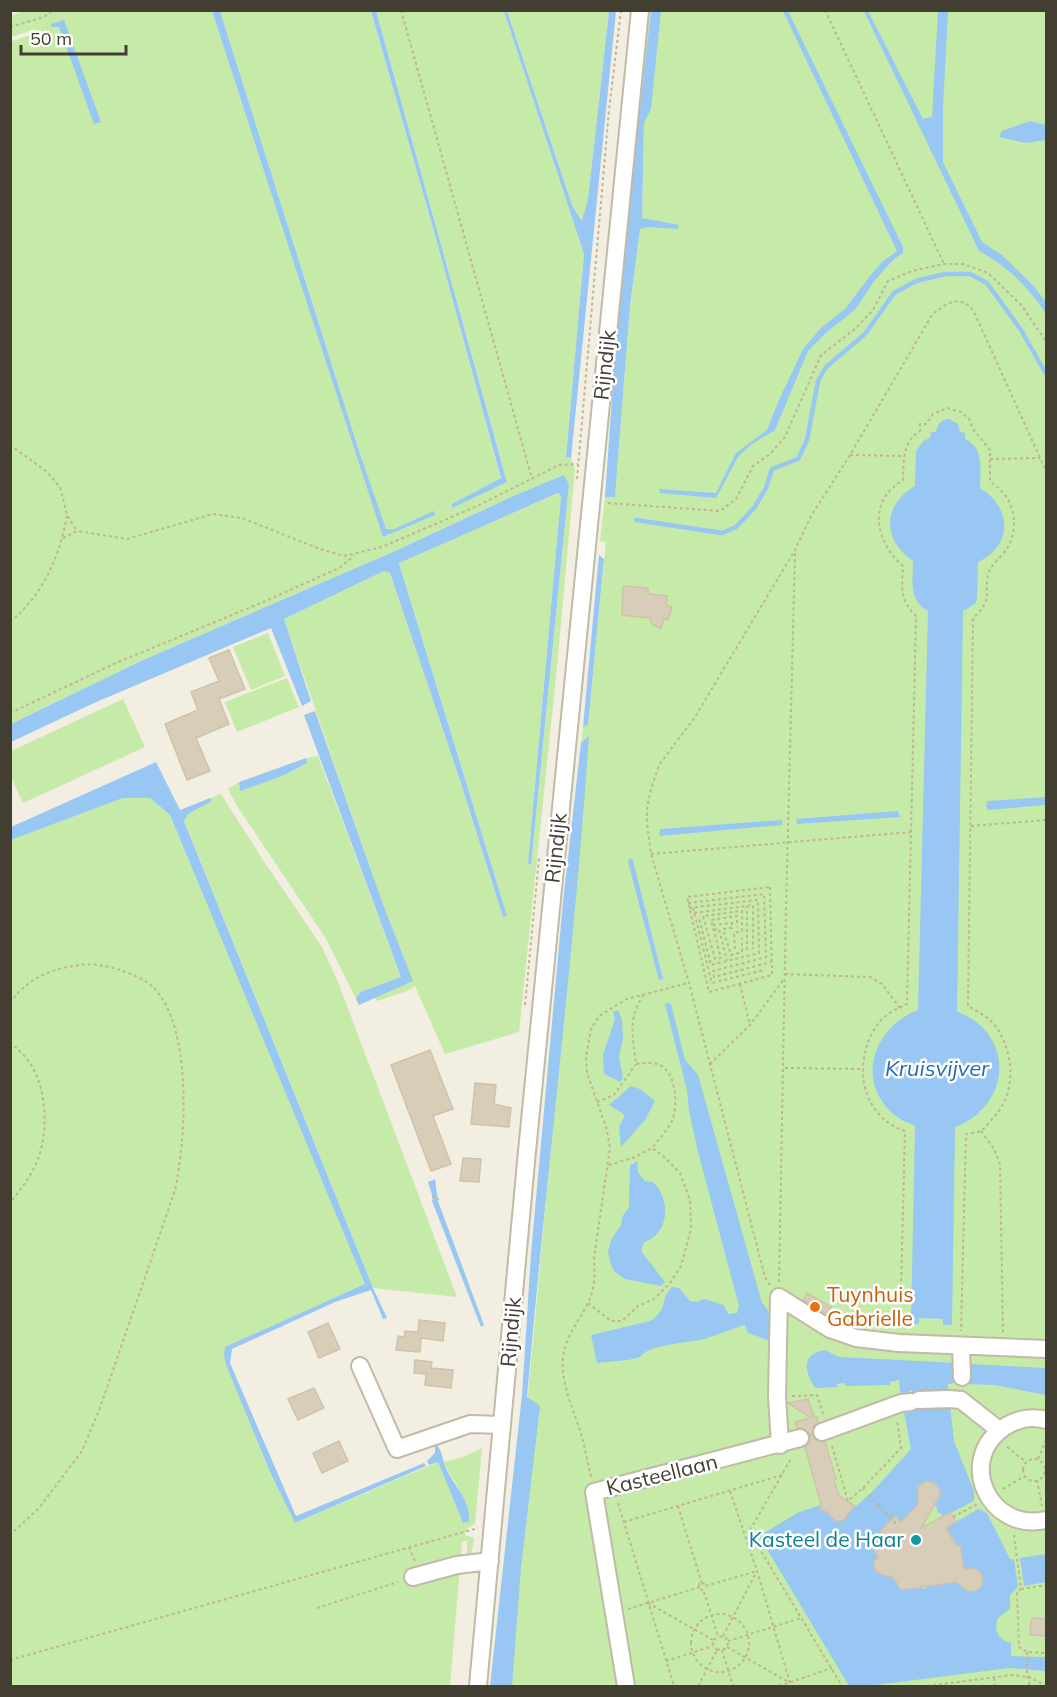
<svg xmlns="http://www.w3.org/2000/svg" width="1057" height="1697" font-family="Mulish,sans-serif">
  <rect width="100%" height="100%" fill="#f2eee1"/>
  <path fill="#c6eaa7" d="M25 10 212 11 384 537 435 512 394 529 386 530 359 451 220 11H371L434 231 501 479 452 504 507 481 376 11H504L584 254 566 456 571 458 575 469 557 667 519 1032 445 1054 415 986 407 991 377 1001 375 998 412 980 384 907 284 619 384 571 390 573 460 780 503 917 507 916 399 562 559 493 561 496 528 863 531 865 569 484 564 476 511 497 393 552 141 661 11 724 10 42 36 33 35 29 11 37V16Z
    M507 11H609L588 199 583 221 572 205Z
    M648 11H1046V1686H501L589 737 581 743 583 727 588 725 606 542 600 541 605 497H615L630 306 640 229 646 219 642 218 644 123 646 118 641 110 639 112Z
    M268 633 285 676 251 690 233 647Z
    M287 678 299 707 237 732 225 702Z
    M123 699 145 747 23 803 11 777V751Z
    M318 756 401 977 360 992 356 999 325 937 237 806 228 789 239 782 240 790 280 777 307 763 306 758Z
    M221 794 263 860 322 947 338 982 457 1297 373 1288 184 820 188 814 211 801 210 798Z
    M123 798H150L170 815 366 1284 225 1347 226 1365 270 1472 295 1523 438 1462 463 1523 459 1489 443 1462 463 1457 482 1448 475 1524 467 1528 465 1535 474 1538 471 1558H467V1540L462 1542 450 1686H11V840Z"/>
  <path fill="#98c7f4" d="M212 11H220L359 451 386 529H394L434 511 435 515 383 537Z
    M371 11H376L507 482 452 508V504L501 478 434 231Z
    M504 11H507L572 205 582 221 588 199 609 11H616L571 458 566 457 584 254Z
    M651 11H661L651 109 644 123 642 218 679 225 678 229 648 227 640 229 630 306 615 497H605L620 283Z
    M783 11H788L903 247V253L893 260 875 280 855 310 828 331 808 351 775 430 749 446 738 457 716 498 660 493 659 489 716 493 736 453 767 430 779 400 803 349 822 327 845 309 870 276 882 262 897 251Z
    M864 11H868L923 119 932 117 938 11H948L943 108V162L982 242 1002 255 1031 283 1046 302V314C1030 288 1006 265 979 251Z
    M64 20 101 122 94 124 59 27H51V24Z
    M1030 121 1046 125V140L1026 143 999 137 1002 131Z
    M949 419 958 424 960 432 965 433V439C985 449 980 468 980 488 1011 506 1014 546 978 562L977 599 975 604 963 611 957 1011C966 1016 976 1020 984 1029 1015 1064 996 1112 955 1127L952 1325H943V1319L919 1318V1324H911L915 1126C907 1122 898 1119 891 1112 855 1077 876 1026 918 1010L928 611C908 600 913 580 913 561 882 539 882 506 915 486L916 451 923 441 930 438 931 432H936C938 424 940 420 949 419Z
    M564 475 569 484 531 865 528 863 561 496 558 493 399 563 507 916 503 917 460 780 390 573 384 571 284 619 311 701 302 706 271 628 94 703 11 742V724L141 661 393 552 511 497Z
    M599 555 604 559 588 725 583 727Z
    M315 711 384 907 413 981 359 1005 356 999 360 992 401 977 304 715Z
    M589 736C574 957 546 1177 527 1397L540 1406 521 1568 512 1686H490L522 1395 531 1254 563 902 581 743Z
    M306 758 307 763 280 777 240 791 239 782Z
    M156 762 180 810 210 798 212 801 188 814 184 821 373 1288 387 1318 383 1319 371 1290 335 1302 232 1349 230 1363 296 1516 424 1463 426 1466 295 1523 270 1472 226 1365 224 1355 225 1347 365 1284 170 815 150 798H123L11 840V827Z
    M1046 797V805L988 810 986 806 987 801Z
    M898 811 900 817 797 824 796 819Z
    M782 820V825L659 836 660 829Z
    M630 858 633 861 663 979 659 980 628 862Z
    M667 1003 671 1004 685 1060 698 1075 762 1303C774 1315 771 1324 768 1340L748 1333 745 1325C731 1329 718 1335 704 1339 688 1343 649 1344 640 1357L628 1360 597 1363 591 1335 650 1321C669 1309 659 1300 672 1287L679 1288 690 1301 697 1302 704 1299 724 1305 728 1314 737 1313 739 1306 698 1152 689 1111 687 1090 665 1004Z
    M618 1010 622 1020 623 1039 619 1056 623 1078 620 1082 604 1074 603 1055 615 1019 613 1012Z
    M631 1086 640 1089 655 1101 645 1120 621 1147 619 1127 625 1115 609 1105Z
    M638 1161C636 1170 638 1174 645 1181L653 1182C671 1199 670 1234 644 1242L641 1251 665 1282 661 1286 625 1279 614 1271 610 1262 608 1252 611 1240 621 1225 622 1217 629 1207 630 1165Z
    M435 1179 438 1201 484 1325 481 1327 432 1201 433 1198 428 1182Z
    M825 1350 839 1357 958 1363 956 1383 948 1384V1387L954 1441 974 1491V1501L943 1517 941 1513H938L936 1506 932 1503C957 1489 914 1466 918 1498L920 1500 918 1504 894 1530 888 1524 880 1532 884 1535 872 1548 878 1557C873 1562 873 1566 877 1572L891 1574 901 1590 921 1587 924 1589 928 1586 960 1582C962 1587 965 1590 970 1591 990 1594 984 1558 964 1571L960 1548 957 1546 946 1528 978 1509 987 1513 1010 1559H1014L1018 1587 1010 1595V1609L998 1618C993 1631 999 1640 1011 1643V1656L1046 1657V1671L1009 1668 868 1686H849L759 1536 799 1512 821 1505V1510H824L836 1521H842L845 1516 872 1492 911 1449 903 1407 913 1412 916 1408 912 1390 909 1391V1395L901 1399 899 1380 890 1382V1385L845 1386V1383L837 1384V1387L815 1388C805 1372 800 1354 825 1350Z
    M966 1364 1046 1368V1395L994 1385 966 1384Z
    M437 1445C442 1452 442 1456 444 1463 450 1482 471 1499 469 1521L463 1523 438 1462 429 1465 427 1461 435 1453V1446Z
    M1046 1554V1582L1024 1586 1020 1558Z"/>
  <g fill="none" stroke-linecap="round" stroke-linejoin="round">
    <path stroke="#98c7f4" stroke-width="4.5" d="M636 520 722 533 736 527 754 508 766 488 772 469 798 459 807 440 818 381 826 367 865 334 894 293 916 281 945 274H970L987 283 1021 330 1046 374"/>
  </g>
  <path fill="#d7cdb9" stroke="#cfc3a9" stroke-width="1.5" d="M623 586 648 588V594L667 596 666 605 672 607 668 620 664 619 661 628 652 625 650 618 622 615Z
    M229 650 245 689 219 699 229 724 196 738 210 771 187 780 165 724 198 710 191 692 219 681 209 658Z
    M430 1050 453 1109 433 1116 451 1164 431 1171 391 1065Z
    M475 1083 496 1085 494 1104 511 1108 509 1127 471 1124Z
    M463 1158 481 1159 479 1182 460 1181Z
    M807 1293 831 1307 826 1314 803 1300Z
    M419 1320 445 1323 443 1341 421 1338 420 1352 396 1350 398 1336 404 1337 405 1331 418 1332Z
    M328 1323 340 1349 319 1358 308 1332Z
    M415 1360 432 1362 431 1368 453 1370 451 1388 425 1385 426 1374 414 1373Z
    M314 1388 324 1408 298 1420 288 1399Z
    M808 1399 814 1417H817L818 1422 814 1426 812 1435 816 1440 825 1442 836 1479 834 1480 839 1496 855 1506 842 1521H836L827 1512 820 1510 821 1504 805 1447 810 1441V1435L803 1428H797L795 1422 811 1418 788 1403Z
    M339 1441 348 1461 322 1473 313 1453Z
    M927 1481 934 1483 939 1488 940 1495 921 1528 951 1512 956 1522 946 1528 956 1545 960 1546 964 1569H975L981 1573 983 1580 981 1587 975 1591H968L956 1582 901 1590 892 1576H885L877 1572 874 1568V1562L878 1557 872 1548 884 1535 880 1532 895 1516 901 1522 918 1504V1487Z
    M1034 1618 1047 1619V1636L1030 1635 1031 1620Z"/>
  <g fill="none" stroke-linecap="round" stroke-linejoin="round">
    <defs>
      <path id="minor" d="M961 1346 962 1377
        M360 1366 397 1449 470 1424 502 1425
        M919 1400 949 1399 961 1400 999 1430
        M1046 1420C1033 1416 1018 1419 1006 1426 955 1458 988 1533 1046 1520
        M822 1432 901 1403 911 1402
        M780 1445 777 1396 779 1297 830 1329 856 1338 899 1343 1046 1349
        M413 1577 457 1565 490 1561
        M478 1686 527 1151 640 10
        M626 1686 594 1492 800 1438"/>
    </defs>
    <use href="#minor" stroke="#c0baa6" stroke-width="20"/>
    <path stroke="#c0b494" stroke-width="2" stroke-dasharray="3 3" stroke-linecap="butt" d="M401 10 532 479
      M825 10 944 264
      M10 27 44 17 53 10
      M10 445 46 471 60 487 67 515 77 531
      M850 455 904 456
      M990 459 1040 458
      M577 479 609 110 621 10
      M608 503 720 511 736 499 753 466 770 454 785 437 821 355 855 329 873 310 888 281 912 271 944 264H963L988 273 1022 306 1046 342
      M63 538 77 531 127 539 213 514 242 518 320 549 344 556 382 547 477 506 559 465 578 464
      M10 622C43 595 60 556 67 515
      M10 713 116 663 268 600 339 568 354 556
      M971 826 1046 820
      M651 854 911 832
      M770 887 772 975 709 992 687 897Z
      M688 903 764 894 766 957 713 971 714 977 771 962
      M689 908 758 900 759 953 711 965 699 918
      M693 908 712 983 764 970
      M694 913 753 905V949
      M713 925 732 923V928L723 929 731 955 742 952V938
      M714 930 719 929 727 961
      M735 949 734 933 742 931V911L703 916 715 959 721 958 711 920 737 916V927
      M747 950V906
      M785 974 870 977 882 984 900 1008
      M740 984 750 1025
      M10 1003C26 979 53 968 80 965 94 963 107 966 120 970 131 974 145 979 153 987 193 1027 186 1139 175 1190L100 1408 82 1451 39 1508 10 1535
      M525 1005 539 858
      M10 1042C16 1048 22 1053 27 1059 47 1085 49 1129 38 1159 32 1175 21 1189 10 1203
      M710 1064 750 1025 784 979
      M785 1068 863 1069
      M597 1102 614 1095 636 1064
      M981 1131 994 1149 1000 1164 1003 1333
      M609 1165 635 1157 652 1148
      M432 1197 439 1199
      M779 1282 786 908 795 553
      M770 1285 765 1277 689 983 651 854 647 824V807L651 789 659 765 695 717 795 550 811 516 850 455 932 315C946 303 961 293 974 312L1046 471
      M588 1303 611 1321H622L638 1306 654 1299 670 1283 681 1266 691 1229 690 1200 680 1173 663 1156 652 1148C659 1139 667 1131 672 1121 678 1106 677 1074 660 1065 653 1062 644 1063 636 1064 633 1035 627 1020 644 994
      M900 1329 905 1131C860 1116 852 1062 877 1025 884 1015 896 1009 907 1004L916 616C899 599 902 588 903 566 875 542 867 501 903 480 904 461 902 442 920 431V424H926L933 414 947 408 961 412 969 419 973 429 990 450V481C995 485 1000 489 1004 494 1017 509 1017 534 1006 550 1001 557 991 565 989 572 982 594 996 597 973 618L968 1006C979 1012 990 1018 997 1028 1015 1056 1016 1094 993 1118 989 1122 985 1129 980 1131 976 1133 970 1133 966 1134L961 1331
      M792 1396 817 1395 823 1414
      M832 1446 848 1501 863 1488 864 1490
      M1007 1447 1026 1462
      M1023 1470a11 11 0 1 1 22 0a11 11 0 1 1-22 0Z
      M1038 1459 1046 1440
      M591 1477C588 1465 586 1453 583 1441 576 1414 560 1385 563 1357 566 1335 579 1321 588 1303 595 1289 595 1273 594 1258L610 1148 607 1130 587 1073 586 1057 591 1029 599 1016 627 999 688 983
      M1037 1480 1042 1506
      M863 1488 901 1448 897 1420
      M1003 1489 1025 1476
      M730 1491 757 1571 790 1683
      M869 1495 898 1526
      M618 1503 674 1686
      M678 1506 702 1584H699L701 1590 703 1589 718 1636
      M953 1517 977 1504
      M624 1522 782 1475
      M750 1530 792 1457
      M749 1531 842 1686
      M1014 1535 1021 1589 1017 1592 1019 1647 1027 1652 1046 1653
      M409 1547 415 1561
      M702 1584 704 1583 705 1586 757 1571
      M1021 1589 1046 1585
      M648 1603 713 1640
      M317 1608 398 1582
      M628 1609 700 1587
      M691 1643a29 29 0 1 1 58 0a29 29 0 1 1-58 0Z
      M723 1636 757 1571
      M728 1641 801 1618
      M727 1647 790 1683
      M717 1650 725 1649 728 1644 726 1638 718 1636
      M717 1650 712 1642 718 1636
      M722 1650 733 1686
      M1027 1652V1673L1030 1686
      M10 1660 478 1528
      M666 1661 713 1646
      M994 1678 995 1686
      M698 1686 717 1650
      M779 1686 832 1668
      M927 1686 1012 1675 1029 1677 1046 1686"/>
    <use href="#minor" stroke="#fff" stroke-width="16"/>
  </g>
  <circle fill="#e8710a" stroke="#fff" stroke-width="2" cx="815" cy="1307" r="6"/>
  <circle fill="#0f9aa8" stroke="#fff" stroke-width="2" cx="916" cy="1540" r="6"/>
  <g text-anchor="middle" stroke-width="5" stroke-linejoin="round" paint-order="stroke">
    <g font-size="21" fill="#433e32" stroke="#fff">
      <text transform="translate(605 365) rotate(-84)" y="7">Rijndijk</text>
      <text transform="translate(556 848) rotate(-84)" y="7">Rijndijk</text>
      <text transform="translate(511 1332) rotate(-85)" y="7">Rijndijk</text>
      <text transform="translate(662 1475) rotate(-14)" y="7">Kasteellaan</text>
    </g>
    <g font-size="21" fill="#c56008" stroke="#fff" text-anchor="start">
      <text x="827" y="1302">Tuynhuis<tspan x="827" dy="24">Gabrielle</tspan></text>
    </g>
    <g font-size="21" fill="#0d838f" stroke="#fff" text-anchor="end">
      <text x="904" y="1547">Kasteel de Haar</text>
    </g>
    <g font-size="22" font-style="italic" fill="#266db4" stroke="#fff">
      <text x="937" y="1076">Kruisvijver</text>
    </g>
  </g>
  <rect width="1057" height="1697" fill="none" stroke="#433e32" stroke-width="24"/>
  <path d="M21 45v9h105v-9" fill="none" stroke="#433e32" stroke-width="3"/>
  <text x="30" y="45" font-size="18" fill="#433e32" stroke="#ffffff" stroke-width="4.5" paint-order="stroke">50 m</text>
</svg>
